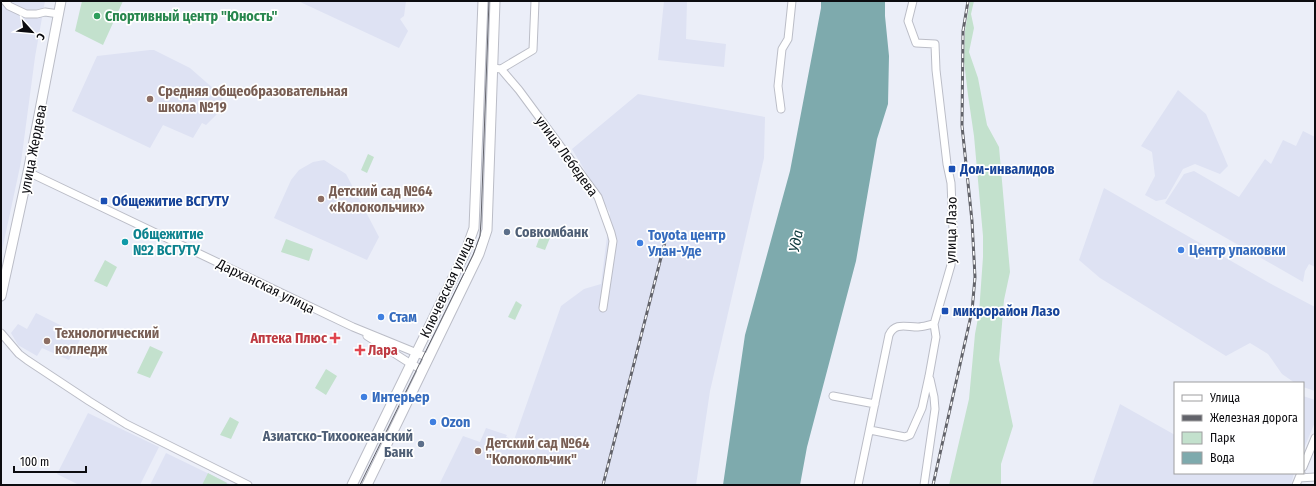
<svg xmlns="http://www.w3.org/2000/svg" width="1316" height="486" font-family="'Fira Sans Condensed',sans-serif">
  <rect width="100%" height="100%" fill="#ebeef8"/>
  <path fill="#dee2f3" d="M1 1H45L35 57 21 162 1 255Z
    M298 1H406L404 16 400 19 408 31 399 48Z
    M664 1H687L686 39 726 44 724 67 658 60Z
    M150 50H154L190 68 222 96 223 103 220 111 206 125 202 123 193 138 163 125 150 148 72 111 97 56Z
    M1178 90 1206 114 1228 166 1220 174 1195 164 1183 169 1166 199 1156 201 1145 195 1155 176 1152 152 1141 146Z
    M638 94 765 117 764 158 710 391 696 485H439L463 436 480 442 486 428 507 435 506 437 514 440 561 306 584 289 601 284 610 213 572 149Z
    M1303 131 1315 137V267L1309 264 1305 271 1303 282 1165 203 1184 174 1194 171 1239 197 1265 159 1271 164 1283 140 1296 146Z
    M324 160 346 174 379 237 367 260 274 218 291 180 299 170 313 162Z
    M1104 188 1273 285 1315 307V391L1303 387V383H1295L1282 374 1268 354 1250 343 1226 356 1100 278 1079 260Z
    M36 313 82 336 69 360 42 348 37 356 18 345 11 333 18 324 27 329Z
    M1303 396 1315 400V422L1303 451Z
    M1120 404 1175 435V473H1294L1291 485H1092Z
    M88 413 159 447 140 485H79L57 474Z
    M166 453 232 485H150Z"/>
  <path fill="#c3e1cd" d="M82 1H123L103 45 75 31Z
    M970 1H974L971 14 974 28 969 52 978 78 987 125 999 147 1010 272 1004 300 999 360 1013 426 1001 464V485H949L969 399 975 334 979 313 983 257V236L974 136 968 95 964 61 965 31Z
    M368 154 374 157 367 173 361 170Z
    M543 228 552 233 545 250 536 247Z
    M286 239 313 249 309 261 281 252Z
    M105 260 117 267 107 287 94 281Z
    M516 301 522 305 515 320 508 317Z
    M150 346 163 352 150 378 137 373Z
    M326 369 337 376 326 395 315 388Z
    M230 417 239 422 231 439 220 435Z
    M208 473 227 483 226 485H202Z"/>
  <path fill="#7eaaad" d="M821 1H885V16L889 56 888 104 877 139 856 261 807 447 800 485H723L745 335 790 171 821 8Z"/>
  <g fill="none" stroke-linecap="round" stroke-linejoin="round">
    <defs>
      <path id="minor" d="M5 1 9 6 26 14H37L45 12 59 14
        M913 1 908 21 916 43 935 44 936 70 947 164 951 183 953 230 951 265 934 324
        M493 68 501 69 519 90 598 197 611 233 613 241 603 308
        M501 69 533 50 535 1
        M781 109 778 86 782 49 788 39 792 1
        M28 172 353 327 429 358
        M1 333 19 354 27 360 89 401 126 424 248 485
        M367 336 411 364 423 370
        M833 396 875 404
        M870 430 905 437 910 435 922 408 929 376 936 337 934 324
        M1303 467 1315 438
        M1299 478 1315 477
        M858 485 889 335C895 322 906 327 918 327 923 327 928 325 934 324
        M924 485 935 409 934 397 930 379
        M1296 485 1301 473"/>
      <path id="major" d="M1 296 28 172 61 1
        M352 485 465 253 474 228 483 1
        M367 485 479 254 487 230 495 1"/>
    </defs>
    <use href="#minor" stroke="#bbbdc7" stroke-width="9"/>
    <use href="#major" stroke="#bbbdc7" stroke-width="11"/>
    <use href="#minor" stroke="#fff" stroke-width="7"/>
    <use href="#major" stroke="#fff" stroke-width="9"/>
    <path stroke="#62636a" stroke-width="1" d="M360 485 473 255 480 236 481 221 489 1"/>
    <defs>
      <path id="rail" d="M603 485 667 234
        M933 485 972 311 975 277 972 221 962 126 963 31 968 1"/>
    </defs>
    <use href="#rail" stroke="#62636a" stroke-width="3"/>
    <use href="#rail" stroke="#fff" stroke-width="1.5" stroke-dasharray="4.5" stroke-linecap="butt"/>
  </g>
  <circle fill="#2e9e5b" stroke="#fff" stroke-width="1.5" cx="97" cy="16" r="4"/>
  <g fill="#8d6e63" stroke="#fff" stroke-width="1.5">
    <circle cx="150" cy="99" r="4"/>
    <circle cx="321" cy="199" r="4"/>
    <circle cx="47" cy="341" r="4"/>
    <circle cx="478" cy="451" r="4"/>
  </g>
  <g fill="#1a4fb4" stroke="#fff" stroke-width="1.5">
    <rect x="948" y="165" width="8" height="8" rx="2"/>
    <rect x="100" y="197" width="8" height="8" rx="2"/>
    <rect x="941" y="307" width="8" height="8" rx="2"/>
  </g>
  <g fill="#5c6f8a" stroke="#fff" stroke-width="1.5">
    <circle cx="507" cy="232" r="4"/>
    <circle cx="421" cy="444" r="4"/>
  </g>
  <circle fill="#0f9aa8" stroke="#fff" stroke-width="1.5" cx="125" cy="242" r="4"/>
  <g fill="#3f7fe0" stroke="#fff" stroke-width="1.5">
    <circle cx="640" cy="243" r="4"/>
    <circle cx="1181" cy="250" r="4"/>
    <circle cx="381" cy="317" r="4"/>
    <circle cx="364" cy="397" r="4"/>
    <circle cx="433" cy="422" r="4"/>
  </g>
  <g fill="#e0444e" stroke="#fff" stroke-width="1.5">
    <path d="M333 332h4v4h4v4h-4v4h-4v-4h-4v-4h4z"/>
    <path d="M358 344h4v4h4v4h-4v4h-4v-4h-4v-4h4z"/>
  </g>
  <g text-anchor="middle" stroke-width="3.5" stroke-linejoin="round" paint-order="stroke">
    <g font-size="14" font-weight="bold" fill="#27864d" stroke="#fff" text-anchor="start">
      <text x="105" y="21">Спортивный центр "Юность"</text>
    </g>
    <g font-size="14" font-weight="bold" fill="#785e54" stroke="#fff" text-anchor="start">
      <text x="158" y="96">Средняя общеобразовательная<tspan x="158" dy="16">школа №19</tspan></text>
      <text x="329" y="196">Детский сад №64<tspan x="329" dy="16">«Колокольчик»</tspan></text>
      <text x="55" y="338">Технологический<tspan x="55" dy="16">колледж</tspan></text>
      <text x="486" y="448">Детский сад №64<tspan x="486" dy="16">"Колокольчик"</tspan></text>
    </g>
    <g font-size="14" fill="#0c0c10" stroke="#fff">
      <text transform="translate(33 149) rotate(-79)" y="5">улица Жердева</text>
      <text transform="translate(567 156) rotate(54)" y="5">улица Лебедева</text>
      <text transform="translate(951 230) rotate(-89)" y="5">улица Лазо</text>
      <text transform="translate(266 286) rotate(26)" y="5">Дарханская улица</text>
      <text transform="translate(447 287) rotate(-65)" y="5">Ключевская улица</text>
    </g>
    <g font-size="14" font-weight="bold" fill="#164399" stroke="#fff" text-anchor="start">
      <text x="960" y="174">Дом-инвалидов</text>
      <text x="112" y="206">Общежитие ВСГУТУ</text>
      <text x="953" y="316">микрорайон Лазо</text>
    </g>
    <g font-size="14" font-weight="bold" fill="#4e5e75" stroke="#fff" text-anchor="start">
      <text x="515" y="237">Совкомбанк</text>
      <text x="413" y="441" text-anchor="end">Азиатско-Тихоокеанский<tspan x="413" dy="16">Банк</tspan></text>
    </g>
    <g font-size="14" font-weight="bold" fill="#0d838f" stroke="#fff" text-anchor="start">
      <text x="133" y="239">Общежитие<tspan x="133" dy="16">№2 ВСГУТУ</tspan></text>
    </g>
    <g font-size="14" font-weight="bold" fill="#366cbe" stroke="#fff" text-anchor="start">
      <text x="648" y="240">Toyota центр<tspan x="648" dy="16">Улан-Уде</tspan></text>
      <text x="1189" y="255">Центр упаковки</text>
      <text x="389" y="322">Стам</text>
      <text x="372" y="402">Интерьер</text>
      <text x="441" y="427">Ozon</text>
    </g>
    <g font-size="14" font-weight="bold" fill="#be3a42" stroke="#fff" text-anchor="end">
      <text x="327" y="343">Аптека Плюс</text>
      <text x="368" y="355" text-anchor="start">Лара</text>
    </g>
    <g font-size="15" font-style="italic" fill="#0c383b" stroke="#fff">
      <text transform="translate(796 241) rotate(-79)" y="5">Уда</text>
    </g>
  </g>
  <rect width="1316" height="486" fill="none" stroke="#0c0c10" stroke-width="4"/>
  <rect x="1174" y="382" width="130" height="92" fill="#ffffff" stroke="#9e9e9f"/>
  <rect x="1182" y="395" width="20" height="6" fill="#ffffff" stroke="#9e9e9f"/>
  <text x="1210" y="402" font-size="12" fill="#0c0c10">Улица</text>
  <rect x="1182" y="415" width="20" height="6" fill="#62636a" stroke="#9e9e9f"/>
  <text x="1210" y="422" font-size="12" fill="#0c0c10">Железная дорога</text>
  <rect x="1182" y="432" width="20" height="12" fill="#c3e1cd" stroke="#9e9e9f"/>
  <text x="1210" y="442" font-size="12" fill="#0c0c10">Парк</text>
  <rect x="1182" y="452" width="20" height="12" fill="#7eaaad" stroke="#9e9e9f"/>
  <text x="1210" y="462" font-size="12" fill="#0c0c10">Вода</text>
  <g transform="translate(32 32) rotate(117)" stroke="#ffffff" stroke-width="3" paint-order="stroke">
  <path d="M0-3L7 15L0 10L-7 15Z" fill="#0c0c10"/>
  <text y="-6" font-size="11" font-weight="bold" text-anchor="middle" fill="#0c0c10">С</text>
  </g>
  <path d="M14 466v6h72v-6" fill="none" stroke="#0c0c10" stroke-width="2"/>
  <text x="20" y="466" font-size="12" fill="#0c0c10" stroke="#ffffff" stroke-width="3" paint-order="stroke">100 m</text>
</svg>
